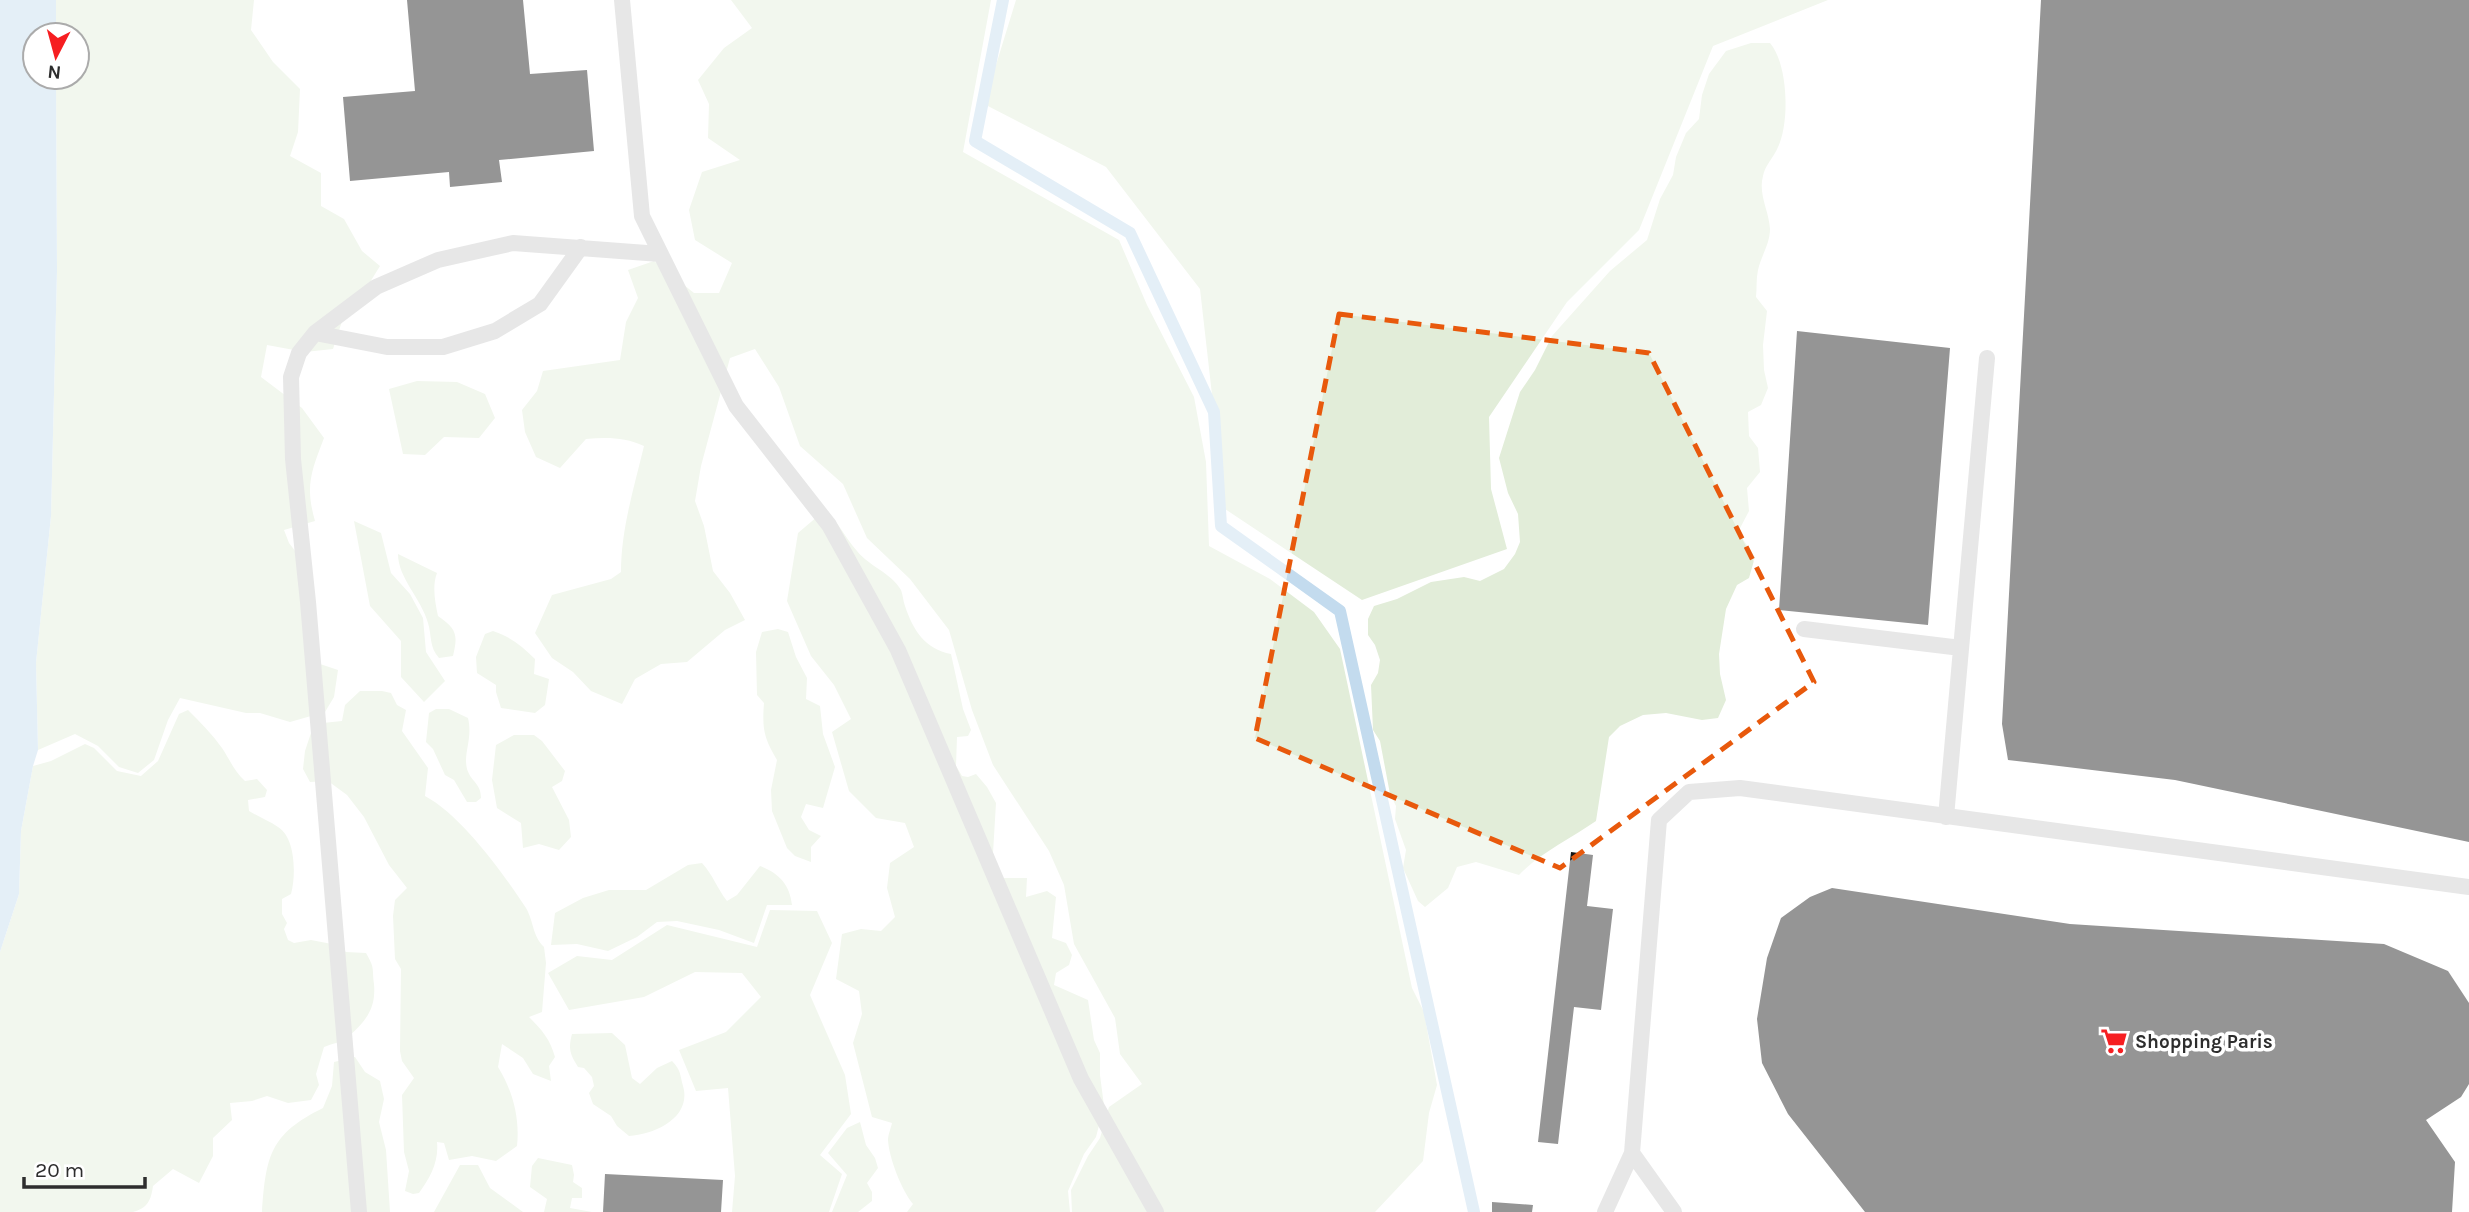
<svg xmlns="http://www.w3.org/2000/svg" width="2469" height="1212" font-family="Karla,sans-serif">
  <rect width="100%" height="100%" fill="#fff"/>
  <path fill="#e2edd9" d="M56 0H254L251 30 273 62 300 89 298 132 290 156 321 173V206L344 219 362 251 380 266 367 287 345 312 333 349 305 352 267 345 261 377 302 408 324 438C311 472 305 486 315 521L284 530 289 543 305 564 314 662 338 670 334 697 325 712 290 722 260 713H246L180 698 168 720 154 760 138 773 119 767 98 746 75 734 38 750 36 663 51 516 57 271 56 77H77V35H56Z
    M731 0H991L963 152 1119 240 1147 305 1194 397 1206 462 1209 546 1270 579 1314 612 1340 649 1412 988 1424 1012 1437 1085 1429 1113 1423 1161 1375 1212H1072L1071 1190 1088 1156 1100 1138 1109 1107 1142 1084 1120 1054 1115 1018 1074 944 1064 885 1049 851 993 765 972 710 949 630 910 579 867 538 843 484 800 446 779 387 755 349 730 358 701 466 695 501 704 526 713 571 730 593 745 620 725 630 687 662 661 664 635 679 622 704 591 691 573 672 552 658 535 633 552 595 611 579 621 572C621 529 634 488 644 446 625 437 606 437 586 439L560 468 536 457 525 432 522 410 537 391 543 371 620 360 626 322 638 298 628 270 654 261 694 293H719L732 263 695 240 689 210 702 172 740 160 708 138 709 104 698 80 724 48 752 28Z
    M1016 0H1828L1713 46 1639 230 1567 302 1489 417 1491 489 1507 549 1362 600 1225 509 1200 289 1106 167 984 104Z
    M1751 43H1770C1788 64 1790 122 1778 147 1774 157 1765 165 1763 176 1758 194 1769 211 1770 229 1770 244 1761 256 1758 270 1756 279 1757 288 1756 297L1767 311 1763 345 1764 370 1768 388 1761 405 1748 412 1749 436 1758 448 1760 472 1747 488 1749 511 1738 532 1755 557 1749 578 1737 585 1726 609 1719 654 1720 674 1726 700 1718 718 1702 720 1666 713 1643 715 1620 726 1609 737 1596 821C1570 839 1540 853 1519 875L1476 862 1457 867 1448 888 1425 907 1418 901 1403 868 1406 850 1395 819 1396 806 1390 794 1380 741 1373 730 1371 685 1378 673 1380 660 1375 645 1368 635V619L1374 606 1397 599 1431 582 1464 577 1480 581 1504 569 1515 554 1520 542 1518 514 1508 493 1499 458 1520 392 1535 370 1552 336 1610 271 1647 240 1660 199 1673 175 1676 157 1686 133 1699 119 1702 95 1709 74 1726 51Z
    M417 381 457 382 485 394 495 418 479 438 444 437 425 455 403 454 389 389Z
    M826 513C840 523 845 538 857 551 870 567 890 572 901 590 903 595 903 601 905 606 913 630 925 649 951 654L963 709 971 730 968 736 957 737 956 766 962 776 968 777 976 774 987 787 996 803 993 853 1003 878H1027L1026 897 1047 891 1056 897 1052 938 1066 943 1072 955 1069 965 1056 973 1054 985 1088 1000 1094 1040 1100 1053V1075L1104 1106 1096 1137 1084 1154 1068 1191 1070 1212H907L913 1204C902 1191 889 1158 888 1140 888 1135 891 1128 892 1123L872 1117 853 1043 862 1014 859 991 836 979 842 934 861 929 881 931 895 917 887 888 890 863 914 847 905 823 876 818 849 791 832 732 851 719 834 685 811 656 787 601 798 533 818 516Z
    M354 521 381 533 391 573 410 594 423 618 426 652 445 681 424 702 401 677V641L370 606Z
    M398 554 437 573C432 586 435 602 438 616 457 629 458 635 453 656L439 658C429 647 432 636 428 623 421 598 398 578 398 554Z
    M778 629 788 632 796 657 807 678 806 699 820 706 823 734 835 767 823 808 806 804 801 817 809 830 821 836 811 847V862L795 856 787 848 772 811 771 790 777 760C764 738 762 730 764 703L757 695 756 652 762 632Z
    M493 631C511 637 522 646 535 659L534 674 549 679 545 705 535 713 501 708 496 692V685L477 673 476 657 485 634Z
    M360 691H382L391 693 397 705 406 710 402 731 428 768 425 796C461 815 503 873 526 908 534 922 532 935 544 947L546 963 542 1012 529 1017C542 1030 550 1039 555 1057L549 1066 551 1081 533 1074 523 1058 502 1044 498 1067C513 1091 520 1119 517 1146L496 1161 472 1156 449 1160 444 1143 437 1142C439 1162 430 1178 419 1193L413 1194 405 1191 409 1171 404 1152 402 1095 414 1078 402 1061 400 1051 401 969 395 959 393 916 395 900 407 888 389 865 364 817 347 795 328 781 310 782 303 769 305 751 311 733 323 723 342 721 345 705Z
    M436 709H449L468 718C473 739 463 753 467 769 471 782 481 783 481 798L476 802H467L454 780 445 775 433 749 426 742 429 713Z
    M188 710C200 722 212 734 222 748 230 760 234 771 245 781L257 779 267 790 265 797 248 800 249 811C259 817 269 821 278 827 296 838 296 876 291 894L282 899V914L287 923 284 929 288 940 294 943 311 940 337 945 346 952 366 953C375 969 372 967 374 984 376 1008 367 1020 349 1036 343 1042 331 1044 324 1047L316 1074 319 1085 311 1100 288 1103 267 1096 252 1101 230 1103 232 1120 213 1138V1156L199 1183 173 1169 153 1186C151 1200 148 1208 133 1212H0V952L19 894 21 831 33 766 51 761 85 744 94 748 117 771 141 776 158 761 179 714Z
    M514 735H534L542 741 565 771 562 781 552 787 569 820 571 837 559 850 539 844 523 848 521 823 497 808 492 780 496 745Z
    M702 863C713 875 717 888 727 901L737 895 760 866C779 873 790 885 792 905H767L754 943 719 930 677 921 657 922 637 937 608 951 577 944 551 945 555 913 583 898 609 890H646L688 865Z
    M770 910 817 911 832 943 810 995 845 1075 851 1114 820 1155 842 1174 829 1212H732L735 1176 728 1088 696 1091 679 1050 726 1032 761 997 742 973 695 972 644 997 569 1010 548 973 577 956 612 960 667 925 757 947Z
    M612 1033 625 1045 632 1078 640 1084 657 1068 672 1061C681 1070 680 1075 683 1086 692 1117 656 1134 629 1136L617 1126 611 1116 593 1104 589 1093 594 1086 592 1077 584 1068 578 1067C570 1054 568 1049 572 1034Z
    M355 1057 365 1072 380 1081 384 1099 379 1122 386 1150 390 1212H262C266 1156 270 1134 323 1108L332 1086 334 1062Z
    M860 1122 866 1145 875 1158 878 1168 867 1183 872 1192V1201L858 1212H832L847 1175 828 1153 847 1128Z
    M538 1158 572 1165 574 1175 573 1182 582 1188V1198H572L570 1208 592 1212H544L547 1199 530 1187 532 1166Z
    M460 1165H478L490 1188 523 1212H434Z"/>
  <path fill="#c3dbee" d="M0 0H56V35H35V77H56L57 271 51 516 36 663 38 750 33 766 21 831 19 894 0 952Z"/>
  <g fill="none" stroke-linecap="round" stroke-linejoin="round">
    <path stroke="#c3dbee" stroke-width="12" d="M1003 0 975 141 1130 233 1214 412 1221 526 1340 611 1474 1212"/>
  </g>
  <path fill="#141414" d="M407 0H523L530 74 587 70 594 151 499 160 502 182 450 187 449 172 350 181 343 97 415 91Z
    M2041 0H2469V842L2175 780 2008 760 2002 724Z
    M1797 331 1950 348 1928 625 1779 610Z
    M1571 852 1593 855 1587 906 1613 909 1601 1010 1574 1007 1558 1144 1538 1142Z
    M1832 888 2070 924 2384 944 2448 971 2469 1003V1084L2461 1097 2426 1120 2455 1162 2452 1212H1865L1788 1114 1762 1063 1757 1019 1767 958 1781 918 1810 897Z
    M605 1174 723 1180 721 1212H603Z
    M1492 1202 1533 1205 1532 1212H1492Z"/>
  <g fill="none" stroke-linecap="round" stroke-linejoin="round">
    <path stroke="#cacaca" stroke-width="16" d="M622 0 642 216 736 406 829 525 898 650 1081 1079 1156 1212
      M315 333 387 347H443L495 331 540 304 581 247
      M1804 629 1961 648
      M1946 817 1987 358
      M359 1212 308 602 293 459 291 377 299 353 315 333 376 287 438 260 513 243 660 254
      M1605 1212 1632 1153
      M1674 1212 1632 1153 1659 820 1689 792 1740 788 2469 887"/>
  </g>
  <path d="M0 0H2469V1212H0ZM1339 314 1649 353 1814 682 1560 868 1255 738Z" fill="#fff" fill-opacity=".55" fill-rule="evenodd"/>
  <path fill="none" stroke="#e8590c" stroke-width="5" stroke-dasharray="14 9" stroke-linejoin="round" d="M1339 314 1649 353 1814 682 1560 868 1255 738Z"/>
  <defs>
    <symbol id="supermarket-bare" viewBox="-9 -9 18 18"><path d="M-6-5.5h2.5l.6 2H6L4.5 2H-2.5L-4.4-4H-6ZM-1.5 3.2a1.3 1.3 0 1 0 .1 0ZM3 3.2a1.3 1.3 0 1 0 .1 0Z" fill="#f61e21" stroke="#fff" stroke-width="2.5" paint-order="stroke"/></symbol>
  </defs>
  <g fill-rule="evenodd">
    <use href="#supermarket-bare" x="2095" y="1022" width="38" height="38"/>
  </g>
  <g text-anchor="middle" stroke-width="7" stroke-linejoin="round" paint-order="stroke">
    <g font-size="19" font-weight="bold" fill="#2d2d2d" stroke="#fff" text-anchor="start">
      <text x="2135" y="1048">Shopping Paris</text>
    </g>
  </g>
  <g transform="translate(56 56) rotate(186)"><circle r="33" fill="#ffffff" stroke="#ababab" stroke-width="2"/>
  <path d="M0-5L12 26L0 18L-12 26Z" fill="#f61e21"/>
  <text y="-10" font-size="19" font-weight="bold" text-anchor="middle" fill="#2d2d2d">N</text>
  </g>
  <path d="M24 1177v10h121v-10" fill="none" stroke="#2d2d2d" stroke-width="3.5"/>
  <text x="35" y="1177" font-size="21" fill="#2d2d2d" stroke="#ffffff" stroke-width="5" paint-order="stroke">20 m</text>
</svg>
